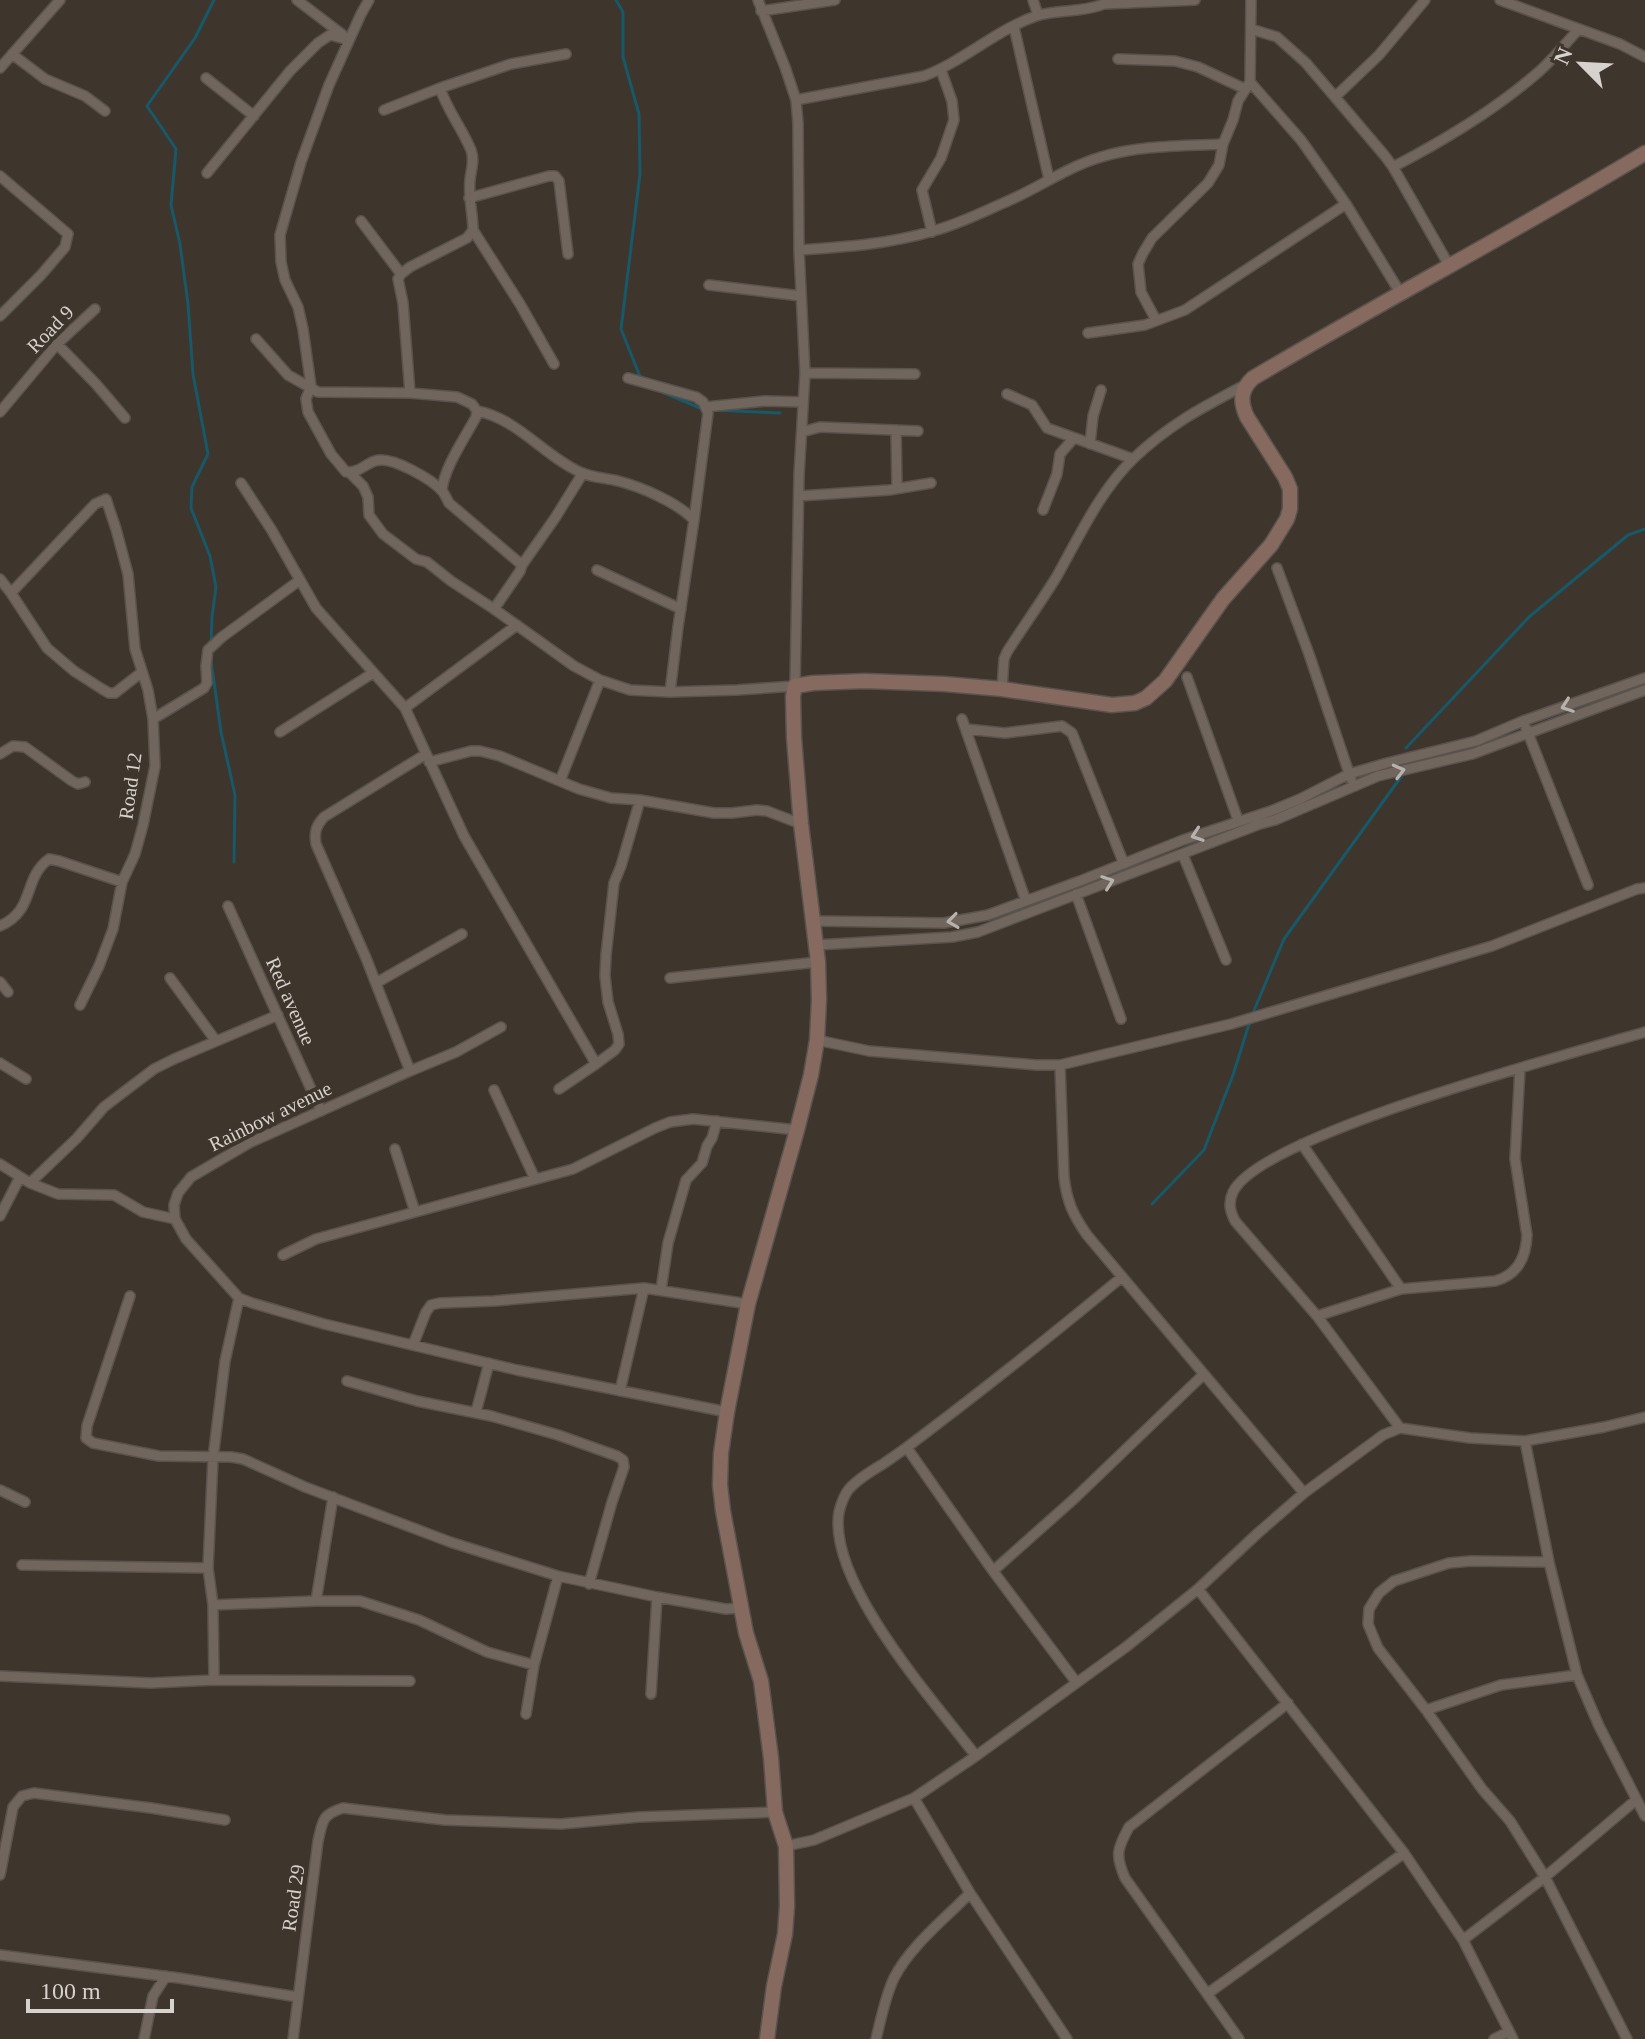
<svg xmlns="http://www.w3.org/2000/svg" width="1645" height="2039" font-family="Georgia,serif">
  <rect width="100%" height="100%" fill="#3e352d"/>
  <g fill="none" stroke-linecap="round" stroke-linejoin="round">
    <path stroke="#175869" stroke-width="3" d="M616 0 623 12V57L639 114 640 174 621 329 641 379
      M664 393 705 410
      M712 410 780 413
      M211 645 212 617 216 587 210 556 191 508 192 487 208 454 193 374 188 304 180 244 171 205 176 149 147 106 195 38 214 0
      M211 660 221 732 235 795 234 862
      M1406 748 1529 617 1628 535 1645 529
      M1253 1013 1284 939 1403 774
      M1152 1204 1204 1150 1233 1075 1250 1021"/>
    <defs>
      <path id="street" d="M297 0 343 35
        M369 0 361 14 329 85 301 162 280 235 281 262 285 280 298 307 303 329 311 386 306 399 308 412 331 454 346 472C359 473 365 464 375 461 391 455 433 480 443 492 445 495 447 499 449 503L522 565 520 571 494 609
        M1033 0 1038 15
        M1500 0 1620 44 1645 57
        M761 11 835 0
        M1014 27 1049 179
        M1251 29 1277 37 1306 63 1385 156 1393 167 1450 267
        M12 54 45 79 85 96 105 111
        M1118 59 1175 61 1198 67 1245 89
        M0 68 60 0
        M206 78 254 116
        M1250 82 1301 140 1346 204 1401 294
        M1335 97 1379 55 1425 0
        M796 100 924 76C964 61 996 30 1036 16 1058 9 1082 13 1104 4L1195 0
        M384 110 440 88 511 64 566 54
        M1393 167C1443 141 1492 112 1535 75 1551 62 1564 45 1578 30
        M207 173 290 71 318 43 330 35 349 40
        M0 176 68 234 65 247 41 275 0 316
        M469 198 549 176H555L559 181 568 254
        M361 221 401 274
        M473 230 520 304 554 364
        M932 232 922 190 941 158 954 120 952 101 941 70
        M799 250C844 247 890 244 933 231 956 225 979 214 1001 204 1036 190 1064 168 1101 157 1140 145 1182 146 1223 144
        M709 285 801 296
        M1156 320 1141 292 1138 264 1143 253 1152 238 1208 183 1219 165 1223 144 1233 120 1238 101 1250 82 1251 0
        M1088 333 1145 325 1185 310 1346 204
        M256 339 288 375 318 392 410 393 457 397 472 404 477 411C517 418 545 457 582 473 594 478 607 478 618 481 642 487 678 503 694 520
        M57 344 96 384 125 418
        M805 373 915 374
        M628 378 696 397 703 402 708 413 694 520 678 627 670 692
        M410 393 403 303 398 279 401 274 410 267 467 238 473 230C473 213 468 198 470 180 471 169 475 161 471 150 462 128 447 110 440 88
        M1007 394 1032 405 1047 428 1133 459
        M706 407 765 401 803 402
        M0 412 57 344 95 309
        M896 430 897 488
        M802 432 820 427 918 431
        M1090 444 1093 416 1101 390
        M350 473 363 486 368 497 369 515 383 534 416 559 427 562 451 581 494 609 574 666 600 680 630 690 670 692 737 690 795 686 799 475 805 373 799 250 798 123 796 100 785 67 758 0
        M241 483 271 529 316 608 405 708 464 836 596 1064
        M442 491C443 469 466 436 476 417L477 411
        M799 496 889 490 931 483
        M1043 510 1057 474 1060 454 1073 439
        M522 565 555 518 583 473
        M1277 568 1309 654 1351 779
        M597 570 681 609
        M0 579 11 593 47 648 74 671 102 689 109 693H115L142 672
        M11 593 95 504 106 499 116 529 128 574 135 649 148 690 153 719 155 766 143 825 135 854 122 882 113 929 99 966 80 1005
        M1187 677 1238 820
        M1002 689 1004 659 1007 652C1023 627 1041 602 1057 576 1080 535 1100 491 1133 459 1168 425 1203 407 1245 385
        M405 708 517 625
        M153 719 204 688 207 683 206 666 208 650 222 637 300 580
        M962 719 1026 901
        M1526 728 1588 885
        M966 729 1005 733 1062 726 1072 733 1124 864
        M280 732 373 673
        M0 754 13 746 25 747 72 781 78 784 85 782
        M429 762 471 751H480L500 756 579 789 611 798 640 800 714 813H732L757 810 767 811 801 824
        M560 781 600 680
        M1183 855 1226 960
        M1076 894 1121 1019
        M228 906 321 1111
        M814 921 944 923 988 915 1080 881 1183 840 1271 811 1300 799 1349 774 1387 763 1476 741 1523 721 1645 678
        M0 926C36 910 22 879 49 859L59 861 122 882
        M816 945 952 937 978 932 1260 824 1275 820 1378 776 1472 754 1645 690
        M170 978 216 1041
        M670 978 818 962
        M0 982 8 992
        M376 983 462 934
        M501 1027 456 1052 410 1071 249 1143 191 1177 178 1193 174 1205 175 1219 186 1239 239 1298 252 1303 324 1324 517 1370 727 1412
        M817 1040 869 1051 1037 1065H1060L1231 1024 1492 946 1637 889 1645 888
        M0 1063 26 1079
        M1060 1065 1064 1177C1067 1202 1073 1215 1087 1235L1304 1493
        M410 1071 366 958 316 844C314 832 316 826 324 817L426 754
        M559 1089 596 1064 615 1050 619 1044 618 1034 608 1002 605 976 606 955 614 883 621 866 640 800
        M494 1090 535 1179
        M1302 1144 1401 1289
        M395 1149 415 1212
        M0 1164 30 1183 58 1194 114 1195 143 1212 175 1219
        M30 1183 77 1138 104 1107 154 1069 174 1059 278 1015
        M0 1216 20 1177
        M283 1255 316 1239 573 1169 655 1128 670 1122 693 1119 797 1130
        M661 1290 668 1243 686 1180 702 1163 707 1146 712 1138 717 1121
        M130 1296 87 1426 86 1438 93 1443 159 1456 231 1457 243 1459 305 1487 450 1542 558 1576 657 1597 726 1609 741 1608
        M1317 1316 1401 1289 1495 1281C1518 1275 1526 1257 1527 1235L1515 1159 1520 1068
        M413 1345 426 1312 431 1305 440 1303 494 1301 644 1288 748 1304
        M347 1381 417 1401 491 1416 558 1435 617 1456 623 1460 624 1467 612 1502 589 1584
        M620 1391 644 1288
        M476 1412 489 1363
        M1400 1428 1317 1316 1235 1221C1230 1211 1228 1203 1233 1192 1261 1134 1574 1053 1645 1032
        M1525 1441 1549 1562 1577 1675 1599 1726 1645 1816
        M907 1448 993 1571 1076 1682
        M0 1490 25 1502
        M1549 1562 1471 1561 1449 1563 1394 1581 1379 1593 1369 1609 1368 1624 1378 1648 1426 1710 1482 1789 1510 1821 1545 1877 1627 2039
        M22 1565 208 1568
        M993 1571 1075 1498 1204 1374
        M1198 1589 1404 1853 1463 1940 1513 2039
        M316 1601 333 1497
        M213 1605 316 1601H360L419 1620 487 1652 534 1665
        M0 1676 151 1683 214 1680 410 1681
        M214 1680 213 1605 208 1568 213 1458 225 1361 239 1298
        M651 1694 657 1597
        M1426 1710 1501 1685 1577 1675
        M526 1714 534 1665 558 1576
        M976 1756C934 1701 827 1582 839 1512 841 1504 844 1495 849 1489 858 1479 871 1471 883 1464 898 1454 913 1443 927 1432 993 1382 1058 1330 1122 1277
        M914 1798 970 1893 1067 2039
        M786 1846 814 1840 914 1798 976 1756 1126 1647 1198 1589 1258 1533 1304 1493 1383 1435 1400 1428 1470 1438 1525 1441 1604 1427 1645 1417
        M0 1875 13 1807 22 1796 34 1793 151 1808 225 1820
        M1463 1940 1545 1877 1636 1800
        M0 1955 179 1978 298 1997
        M1207 1994 1404 1853
        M144 2039 153 1996 166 1976
        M293 2039 318 1841C323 1821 321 1815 343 1808L445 1820 561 1824 639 1817 775 1812
        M876 2039C881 2019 885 1997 894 1978 910 1946 946 1918 970 1893
        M1239 2039 1125 1878C1115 1855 1117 1849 1129 1827L1288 1703
        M1494 2039 1508 2032"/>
      <path id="secondary" d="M767 2039 774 1986 785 1934 787 1906 786 1846 775 1812 771 1758 761 1681 746 1633 723 1511 720 1485 721 1453 727 1412 748 1304 797 1130 811 1075 817 1040 819 1000 818 962 801 824 794 738 793 696 795 686 813 683 865 681 944 684 1002 689 1112 705 1135 703 1146 698 1165 681 1223 599 1271 545 1287 519 1290 509V489L1285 477 1247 417C1240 402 1240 390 1253 378 1383 301 1516 231 1645 153"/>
    </defs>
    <use href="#street" stroke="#5a534d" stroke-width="12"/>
    <use href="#secondary" stroke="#5a534d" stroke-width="17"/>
    <use href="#street" stroke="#70665e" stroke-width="9"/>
    <use href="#secondary" stroke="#86695f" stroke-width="14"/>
  </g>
  <defs><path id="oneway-chevron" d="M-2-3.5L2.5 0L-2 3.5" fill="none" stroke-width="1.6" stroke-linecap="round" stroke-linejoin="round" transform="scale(2)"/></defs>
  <g stroke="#b8b2ac">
    <use href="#oneway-chevron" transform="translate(1567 706) rotate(160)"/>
    <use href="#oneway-chevron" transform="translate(1399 771) rotate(-15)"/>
    <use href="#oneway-chevron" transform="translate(1197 835) rotate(161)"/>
    <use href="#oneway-chevron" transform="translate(1108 882) rotate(-20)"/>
    <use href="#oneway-chevron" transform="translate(953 921) rotate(172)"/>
  </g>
  <g text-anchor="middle" stroke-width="8" stroke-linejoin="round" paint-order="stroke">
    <g font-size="20" fill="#d7d2cd" stroke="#3e352d">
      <text transform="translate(50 329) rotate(-46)" y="7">Road 9</text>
      <text transform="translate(130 786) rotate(-82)" y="7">Road 12</text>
      <text transform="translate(291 1001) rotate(66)" y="7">Red avenue</text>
      <text transform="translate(270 1116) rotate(-26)" y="7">Rainbow avenue</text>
      <text transform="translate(293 1898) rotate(-82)" y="7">Road 29</text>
    </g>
  </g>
  <g transform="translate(1581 64) rotate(294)" stroke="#3e352d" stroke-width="6" paint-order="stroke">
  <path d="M0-6L14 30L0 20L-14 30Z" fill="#d7d2cd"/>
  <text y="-12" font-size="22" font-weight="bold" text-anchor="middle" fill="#d7d2cd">N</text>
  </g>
  <path d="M28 1999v12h144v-12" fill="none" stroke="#d7d2cd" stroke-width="4"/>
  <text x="40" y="1999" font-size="24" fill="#d7d2cd" stroke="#3e352d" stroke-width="6" paint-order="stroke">100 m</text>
</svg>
